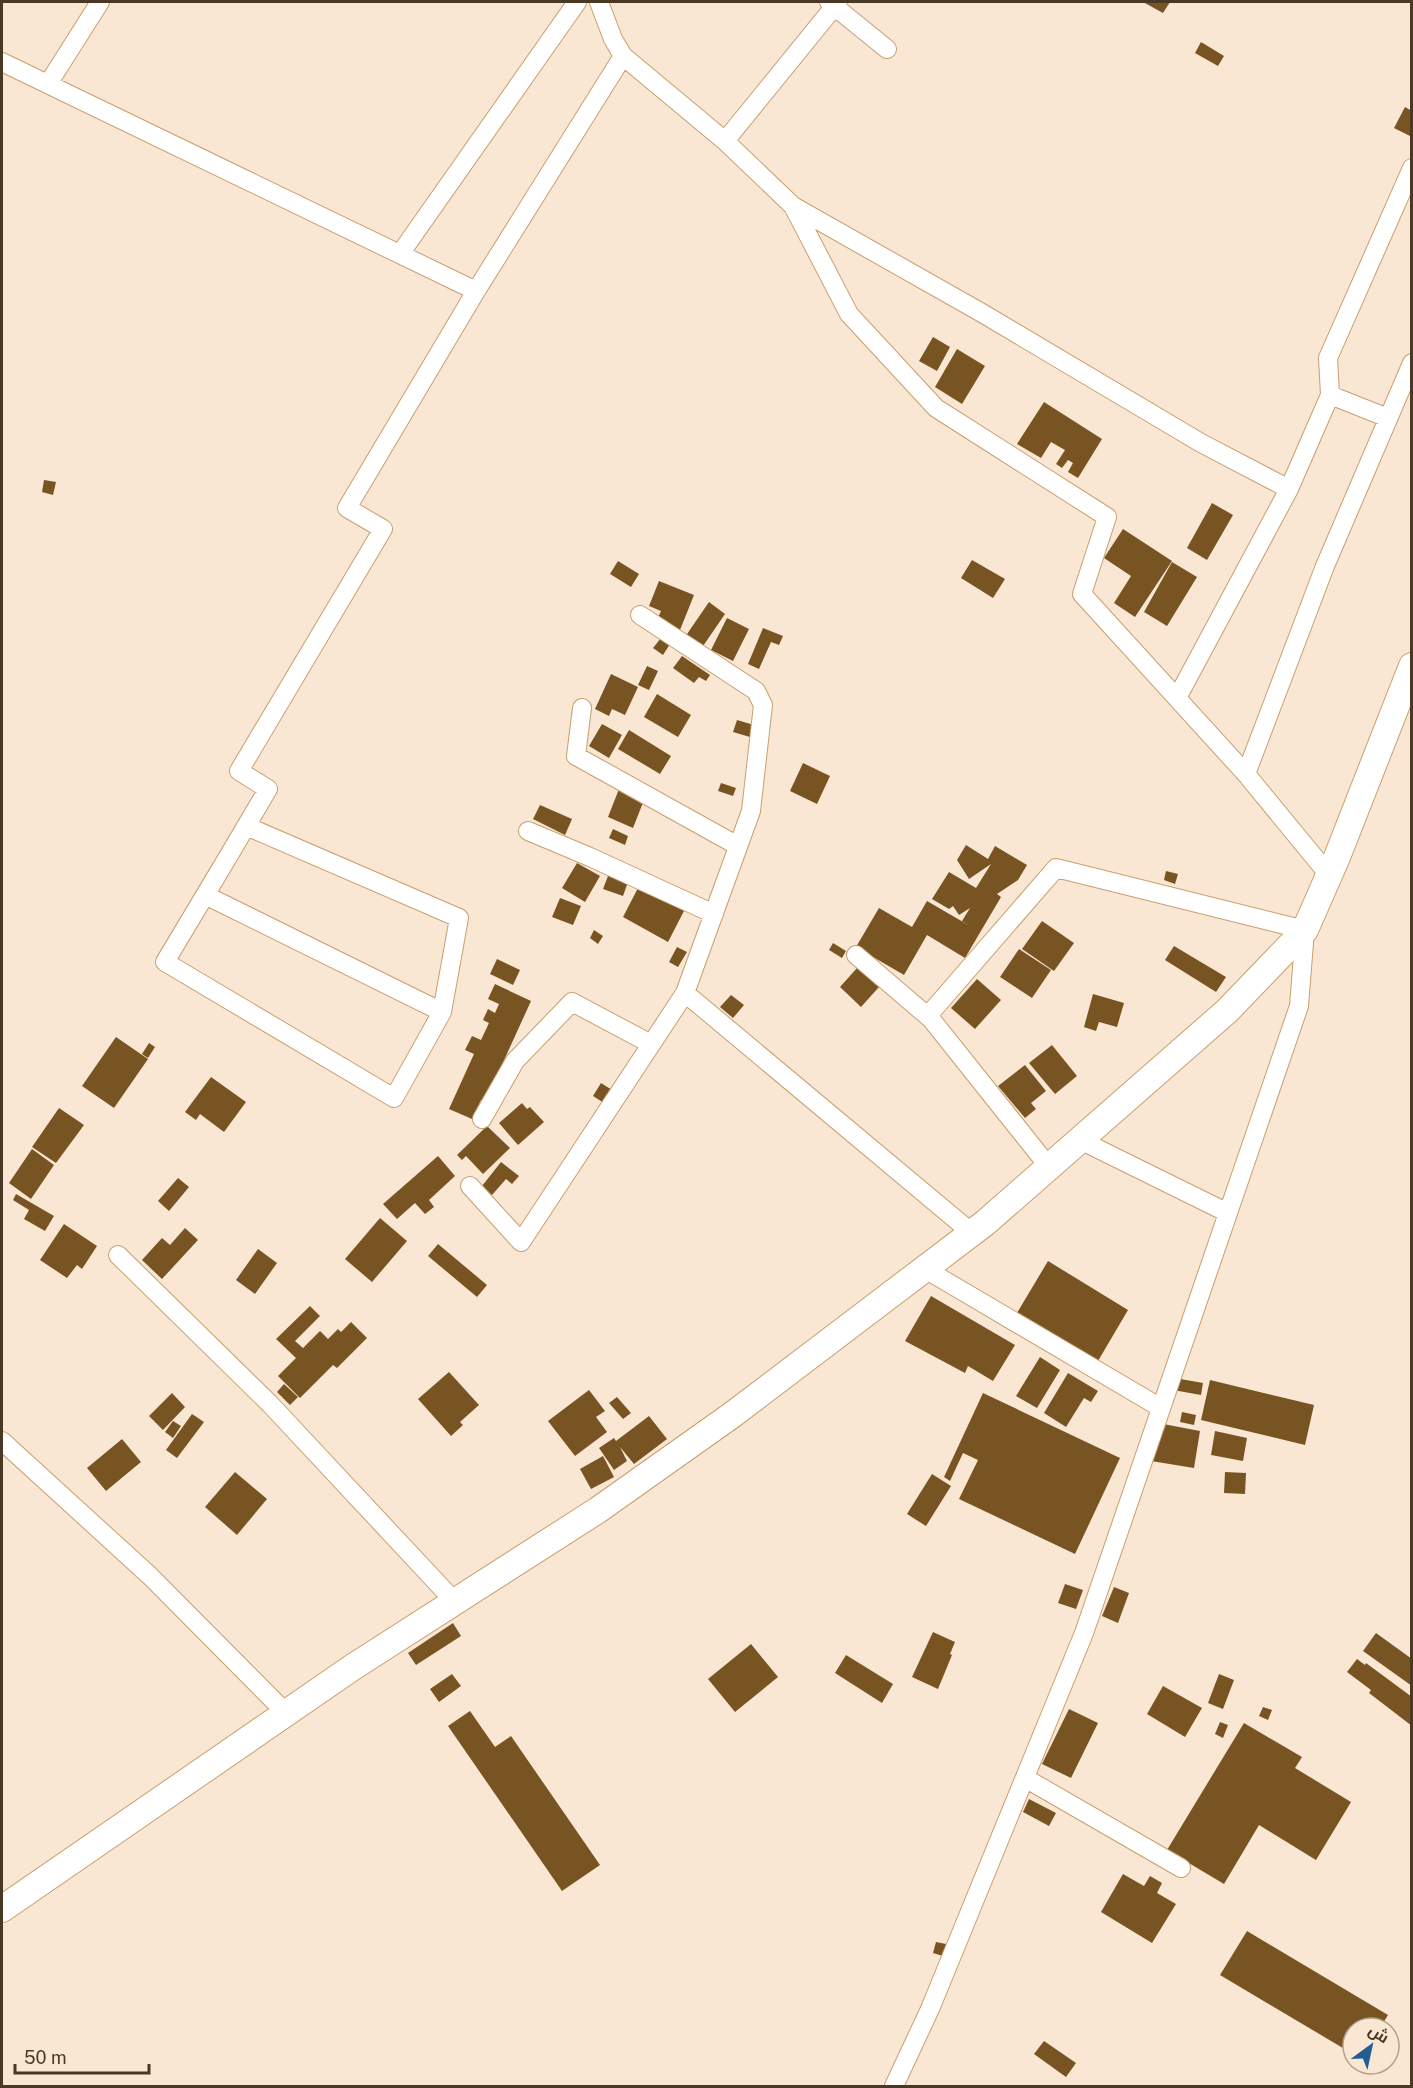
<svg xmlns="http://www.w3.org/2000/svg" width="1413" height="2088" font-family="'Public Sans',Cairo,sans-serif">
  <rect width="100%" height="100%" fill="#f9e7d3"/>
  <path fill="#795423" d="M1143 2H1170L1163 13Z
    M1201 42 1224 56 1218 66 1195 53Z
    M1405 107 1412 111V137L1394 128Z
    M933 337 950 347 937 371 919 361Z
    M957 349 985 366 962 404 935 387Z
    M1044 402 1102 439 1078 478 1068 472 1073 463 1068 460 1062 468 1056 464 1065 450 1051 442 1041 458 1017 444Z
    M44 480 56 482 53 495 42 492Z
    M1212 503 1233 515 1207 560 1187 548Z
    M1123 529 1172 561 1135 617 1114 603 1131 576 1104 558Z
    M972 560 1005 579 993 598 961 578Z
    M618 561 639 574 631 587 610 574Z
    M1172 562 1197 577 1167 626 1144 612Z
    M659 581 694 595 680 630 657 620 661 611 649 606Z
    M709 602 725 614 701 649 685 637Z
    M727 618 749 629 733 661 711 650Z
    M763 628 783 636 779 645 771 642 759 669 748 664Z
    M661 638 670 644 663 655 653 648Z
    M682 656 710 675 706 681 699 677 694 683 673 668Z
    M647 666 658 671 649 690 638 685Z
    M611 674 638 687 625 715 612 709 609 716 595 709Z
    M657 694 691 715 678 737 644 717Z
    M737 720 754 725 750 737 733 732Z
    M602 724 622 735 609 758 589 746Z
    M629 730 671 756 660 774 618 749Z
    M803 763 830 776 817 804 790 791Z
    M721 783 736 788 733 796 718 791Z
    M619 789 644 800 633 828 608 817Z
    M540 805 572 819 565 835 533 819Z
    M613 829 628 836 625 845 609 838Z
    M966 845 988 859 995 846 1027 865 1018 880 997 894 1001 897 965 958 927 935 904 975 856 947 879 908 912 927 927 901 970 926 962 921 970 908 959 915 953 906 949 909 932 899 949 872 976 888 991 864 969 879 957 860Z
    M577 863 600 876 585 902 562 888Z
    M1166 871 1178 874 1175 884 1164 880Z
    M608 876 628 882 623 896 603 889Z
    M639 886 685 909 668 942 623 917Z
    M560 898 581 906 573 925 552 917Z
    M1042 921 1074 943 1054 971 1022 949Z
    M594 930 603 936 598 944 590 938Z
    M833 943 846 951 842 958 829 950Z
    M1174 946 1226 977 1216 992 1165 960Z
    M677 947 687 952 678 967 669 962Z
    M1019 949 1051 970 1032 998 1000 977Z
    M497 959 520 970 513 985 490 974Z
    M857 968 879 987 861 1007 840 987Z
    M977 979 1001 1000 975 1029 951 1008Z
    M495 984 531 1001 485 1102 481 1100 472 1119 449 1109 474 1054 465 1050 472 1036 481 1040 489 1023 483 1020 488 1009 495 1013 499 1004 488 999Z
    M1093 994 1124 1003 1117 1027 1099 1022 1096 1031 1084 1027Z
    M731 995 744 1005 733 1018 720 1007Z
    M116 1037 148 1059 114 1108 82 1086Z
    M149 1043 155 1047 148 1058 142 1054Z
    M1052 1045 1077 1076 1055 1094 1029 1063Z
    M1025 1065 1046 1091 1031 1103 1036 1109 1025 1118 998 1086Z
    M211 1077 246 1102 224 1132 200 1114 196 1120 185 1112Z
    M601 1083 612 1090 604 1103 593 1096Z
    M522 1103 527 1109 530 1107 544 1122 518 1145 499 1123Z
    M59 1108 84 1125 56 1163 32 1147Z
    M487 1126 510 1148 483 1174 466 1156 462 1160 457 1155Z
    M32 1149 54 1165 31 1199 9 1183Z
    M438 1156 455 1176 429 1200 434 1207 425 1214 415 1203 397 1219 383 1204Z
    M501 1162 519 1176 512 1184 506 1179 492 1195 482 1186Z
    M178 1178 189 1187 169 1211 158 1201Z
    M16 1194 54 1216 45 1231 24 1219 29 1210 13 1200Z
    M380 1218 407 1241 372 1282 345 1259Z
    M64 1224 97 1246 82 1269 77 1265 67 1278 40 1260Z
    M185 1228 198 1240 162 1279 142 1260 162 1238 170 1245Z
    M438 1244 487 1285 477 1297 428 1256Z
    M258 1249 277 1263 255 1294 236 1280Z
    M1048 1261 1128 1310 1098 1361 1017 1313Z
    M931 1296 1015 1345 993 1381 968 1366 965 1373 905 1341Z
    M310 1306 320 1316 295 1341 303 1348 320 1331 328 1339 338 1329 341 1332 351 1322 367 1338 337 1368 333 1365 300 1398 278 1376 296 1358 276 1339Z
    M1040 1357 1060 1370 1037 1408 1016 1396Z
    M449 1372 479 1405 460 1422 463 1425 451 1436 418 1399Z
    M1068 1373 1098 1391 1091 1402 1084 1398 1066 1427 1044 1413Z
    M1175 1378 1203 1383 1201 1395 1173 1390Z
    M1210 1380 1314 1405 1305 1445 1201 1420Z
    M284 1384 298 1397 290 1405 277 1392Z
    M589 1390 605 1411 596 1417 607 1432 575 1456 548 1421Z
    M172 1393 185 1407 163 1430 149 1416Z
    M983 1393 1120 1458 1075 1554 959 1499 978 1460 963 1453 950 1481 944 1477Z
    M617 1397 631 1413 623 1419 609 1403Z
    M1182 1412 1196 1415 1194 1425 1180 1422Z
    M192 1414 204 1422 177 1458 166 1450Z
    M649 1416 667 1439 634 1464 620 1447 627 1461 614 1470 599 1448 614 1438 616 1441Z
    M173 1421 181 1426 173 1438 165 1432Z
    M1158 1423 1200 1431 1194 1468 1151 1461Z
    M1215 1431 1247 1438 1243 1461 1211 1455Z
    M122 1439 141 1462 106 1491 87 1468Z
    M603 1456 614 1477 591 1489 580 1469Z
    M235 1472 267 1499 237 1535 205 1507Z
    M1225 1472 1246 1473 1245 1494 1224 1493Z
    M932 1474 951 1486 926 1526 907 1514Z
    M1065 1584 1083 1590 1076 1609 1058 1603Z
    M1114 1587 1129 1593 1118 1623 1102 1616Z
    M453 1623 461 1636 416 1665 408 1653Z
    M933 1632 955 1642 950 1654 952 1655 938 1689 912 1677Z
    M1376 1633 1412 1659V1686L1363 1651Z
    M751 1644 778 1677 735 1712 708 1679Z
    M846 1655 893 1684 882 1703 835 1673Z
    M1357 1659 1365 1665 1366 1663 1412 1697V1726L1369 1693 1371 1690 1347 1672Z
    M452 1674 461 1686 439 1702 430 1689Z
    M1219 1674 1234 1680 1223 1709 1208 1703Z
    M1163 1686 1202 1708 1185 1737 1147 1714Z
    M1263 1707 1272 1710 1268 1720 1259 1716Z
    M1069 1709 1098 1723 1071 1778 1042 1764Z
    M470 1711 495 1747 511 1736 600 1865 562 1891 448 1726Z
    M1220 1722 1228 1725 1223 1738 1215 1734Z
    M1244 1723 1302 1757 1295 1768 1351 1802 1316 1860 1259 1825 1224 1884 1167 1850Z
    M1029 1799 1056 1813 1049 1826 1023 1812Z
    M1123 1874 1144 1886 1150 1876 1162 1883 1157 1893 1176 1904 1152 1943 1101 1912Z
    M1247 1931 1388 2015 1380 2028H1353V2054L1220 1975Z
    M936 1942 946 1944 943 1956 933 1953Z
    M1044 2041 1076 2063 1066 2077 1034 2054Z"/>
  <g fill="none" stroke-linecap="round" stroke-linejoin="round">
    <defs>
      <path id="street" d="M599 2 613 39 623 56 725 141 793 206 982 313 1201 443 1289 489
        M829 2 887 49
        M2 62 476 291
        M48 84 100 2
        M725 141 838 2
        M793 206 849 314 936 408 1107 517 1082 594 1246 774 1329 875
        M400 254 577 2
        M1330 395 1388 418
        M1177 698 1289 489 1330 395 1328 358 1412 168
        M582 708 576 756 738 846
        M1246 774 1325 566 1412 363
        M246 826 459 918 442 1012 394 1098 165 962C200 904 234 847 268 789L239 771 383 529 347 508 476 291 623 56
        M528 831 590 857 714 914
        M205 895 442 1012
        M856 955 931 1019 1049 1167
        M685 993 972 1233
        M482 1119 515 1061 572 1002 651 1044
        M1080 1140 1228 1213
        M470 1186 521 1242 685 993 751 811 763 705 756 691 640 615
        M118 1255 270 1404 455 1602
        M925 1269 1161 1408
        M2 1441 150 1576 286 1713
        M1025 1778 1181 1868
        M894 2086 930 2009 1084 1633 1299 1006 1305 930 1056 868 932 1011"/>
      <path id="secondary" d="M2 1909 353 1667 598 1510 732 1415 985 1223 1227 1011 1305 930 1337 857 1412 666"/>
    </defs>
    <use href="#street" stroke="#c89f6e" stroke-width="20"/>
    <use href="#secondary" stroke="#c89f6e" stroke-width="28"/>
    <use href="#street" stroke="#fff" stroke-width="18"/>
    <use href="#secondary" stroke="#fff" stroke-width="26"/>
  </g>
  <rect width="1413" height="2088" fill="none" stroke="#493823" stroke-width="6"/>
  <g transform="translate(1371 2046) rotate(33)"><circle r="28" fill="#f9e7d3" stroke="#b3a18d" stroke-width="1.5"/>
  <path d="M0-4.5L10 22L0 15L-10 22Z" fill="#235d94"/>
  <text y="-9" font-size="16" font-weight="bold" text-anchor="middle" fill="#493823">ش</text>
  </g>
  <path d="M15 2064v9h134v-9" fill="none" stroke="#493823" stroke-width="3"/>
  <text x="24" y="2064" font-size="18" fill="#493823" stroke="#f9e7d3" stroke-width="4.5" paint-order="stroke">50 m</text>
</svg>
